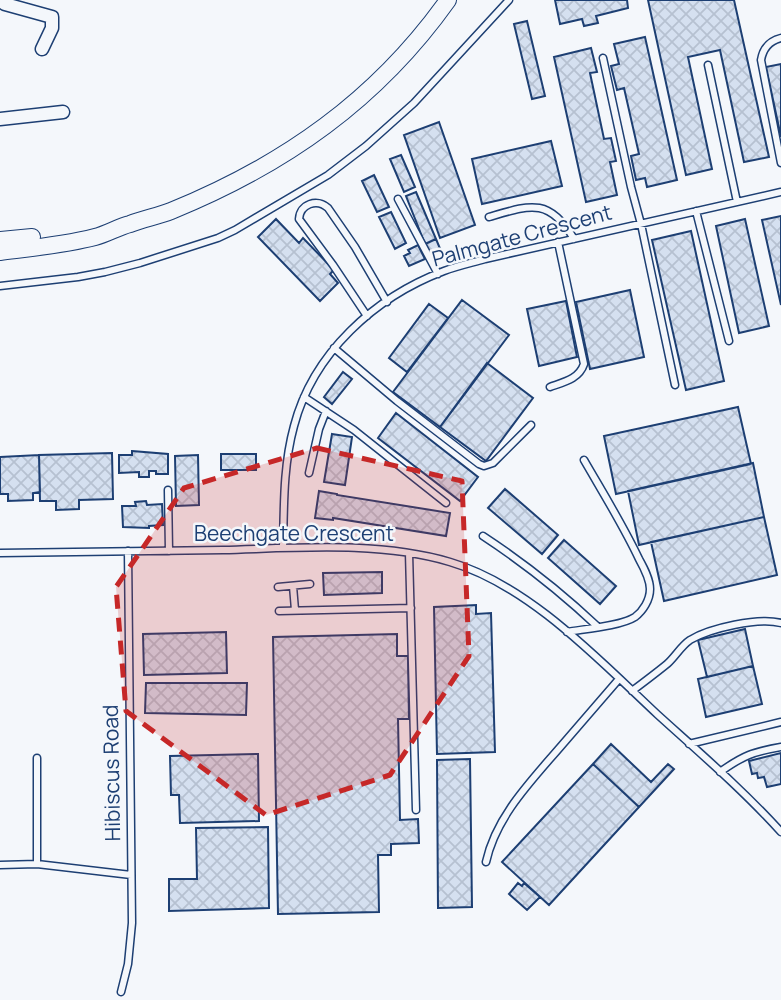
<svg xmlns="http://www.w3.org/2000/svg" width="781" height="1000" font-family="Manrope,sans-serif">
  <defs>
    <pattern id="building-cross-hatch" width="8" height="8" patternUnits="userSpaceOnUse" patternTransform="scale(1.75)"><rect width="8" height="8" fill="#d5e0f0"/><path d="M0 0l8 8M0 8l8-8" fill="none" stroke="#b6c1d1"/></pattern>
  </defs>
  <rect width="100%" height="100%" fill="#f4f7fb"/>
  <path fill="url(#building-cross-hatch)" stroke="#1d3f73" stroke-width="2" d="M555 0H627L628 8 596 16 598 23 584 26 582 19 560 24Z
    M648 0H734L769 157 744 162 720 50 688 57 712 169 686 175Z
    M527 21 545 96 532 99 514 24Z
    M645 37 677 180 647 187 645 178 636 180 631 156 639 154 624 88 617 90 611 66 619 64 614 44Z
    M591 48 597 72 590 73 604 139 611 138 616 161 610 162 617 195 586 202 554 57Z
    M781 64V137L766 67Z
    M439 122 475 225 440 238 404 135Z
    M551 141 562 186 482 204 472 159Z
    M401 155 415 187 404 192 390 159Z
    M374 175 389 207 377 212 362 181Z
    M416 192 436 239 425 244 406 196Z
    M391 212 406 243 395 249 379 217Z
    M781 216V305L762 220Z
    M276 219 299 243 303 238 334 270 330 274 338 283 320 301 258 237Z
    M745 219 769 326 739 333 716 226Z
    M691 231 724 381 686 390 652 240Z
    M436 239 441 251 430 255 425 244Z
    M418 245 425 259 409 266 404 256 410 253 408 250Z
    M630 290 644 357 590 369 576 302Z
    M462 300 509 335 440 427 393 392Z
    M566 301 577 357 539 366 527 309Z
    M429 304 448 318 407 372 389 358Z
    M487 363 533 398 486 461 440 427Z
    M343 372 352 379 332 404 324 397Z
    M738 407 751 464 616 494 604 436Z
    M396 413 478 477 460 501 378 438Z
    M332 434 352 437 345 485 324 482Z
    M132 451 168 454V474H156V471H149V477H139V472L119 473V455H132Z
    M112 453 113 499 79 500V509L56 510V501H40L39 455Z
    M221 454H256V470H221Z
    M39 455 40 492 33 493V500L8 501V494H0V457Z
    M198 455 199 505 176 506 175 456Z
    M753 463 764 517 639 545 628 491Z
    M505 489 558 535 542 554 488 508Z
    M319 491 337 494V495L450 513 446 536 333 518V520L315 518Z
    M146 501 147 505 162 504 163 525 149 526V528L123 527 122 506H136L135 502Z
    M764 517 777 575 664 601 651 542Z
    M564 540 616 586 600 604 548 558Z
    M382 572V593L324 595 323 573Z
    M476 605V614L491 613 495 752 437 754 434 607Z
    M745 629 753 666 707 677 698 640Z
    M226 632 227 673 144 675 143 634Z
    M397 634V656H408L409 719H398L400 820 418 819 419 843 391 844V855H378L379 912 278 914 273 637Z
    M753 666 762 704 706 717 698 679Z
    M146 683H247L246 715 145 713Z
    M611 744 651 782 668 764 674 769 639 807 593 764Z
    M781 753V784L767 787 764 777 758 778 757 773 752 774 749 761Z
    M258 754 259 821 180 823 179 795H171L170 756Z
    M470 759 472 907 438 908 437 760Z
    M593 764 639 807 549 905 502 862Z
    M268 827 269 908 169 911V879H197L196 828Z
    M518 883 522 886 524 883 540 897 527 910 509 894Z"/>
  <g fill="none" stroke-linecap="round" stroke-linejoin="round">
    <defs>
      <path id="lane" d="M781 38C769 41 763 48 761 60L781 163
        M603 58 631 187 641 224 675 385
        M708 65 737 202
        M398 199 438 274
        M696 211 729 341
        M489 217C530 205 549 197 574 239
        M0 286 78 277 105 272 140 263 218 238 235 230 328 175 366 146 414 103 509 0
        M367 316 333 265 299 219C300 204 317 198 328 208L355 247 387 302
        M334 348 397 401 479 464 484 466 493 463 531 425
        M550 387C564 382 579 379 584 364L558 242
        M304 397 354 430 446 503
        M309 473 319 429 326 411
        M168 490 169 551
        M483 536C524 563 562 593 598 627
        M283 548C284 507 283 466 294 426 313 353 375 297 444 271 457 266 471 263 485 259L781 192
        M0 553C74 552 149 551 223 550 297 548 379 541 450 562 529 585 599 660 658 715 700 753 743 790 781 832
        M409 553 416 810
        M293 586 295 610
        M278 587 310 584
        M279 611 411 608
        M567 632C584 629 621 626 635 617 643 611 650 600 650 589 650 579 644 568 639 559 623 525 603 493 584 460
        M632 691C644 682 656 673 667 664 675 657 681 646 690 640 710 628 759 617 781 623
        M689 744 781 722
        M37 758V864
        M720 772C744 755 753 752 781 747
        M486 862C496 816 532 780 562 745 581 723 600 701 619 679
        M0 865 37 864 131 875
        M121 992 128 964 132 923 128 551"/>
      <path id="street" d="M0 1 5 4 52 17V28L42 49
        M0 119 63 112"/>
      <path id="secondary" d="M0 240 32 237
        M0 252C32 248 64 245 95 237 107 234 118 227 130 224 143 219 158 216 171 211 284 165 377 100 448 0"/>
    </defs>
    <use href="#lane" stroke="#1d3f73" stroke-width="9"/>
    <use href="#street" stroke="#1d3f73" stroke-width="15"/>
    <use href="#secondary" stroke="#1d3f73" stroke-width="18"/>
    <use href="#lane" stroke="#f4f7fb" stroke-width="6"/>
    <use href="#street" stroke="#f4f7fb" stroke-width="12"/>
    <use href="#secondary" stroke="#f4f7fb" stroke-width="16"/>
  </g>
  <path fill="#c62828" fill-opacity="0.2" stroke="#c62828" stroke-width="5" stroke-dasharray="14 9" stroke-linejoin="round" d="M317 448 462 481 469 656 390 775 266 815 126 711 116 587 184 488Z"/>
  <g text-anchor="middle" stroke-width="5" stroke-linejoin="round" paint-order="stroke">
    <g font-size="21" fill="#1d3f73" stroke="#f4f7fb">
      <text transform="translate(522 236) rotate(-15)" y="7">Palmgate Crescent</text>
      <text x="294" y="541">Beechgate Crescent</text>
      <text transform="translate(112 773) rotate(-91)" y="7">Hibiscus Road</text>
    </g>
  </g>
</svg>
